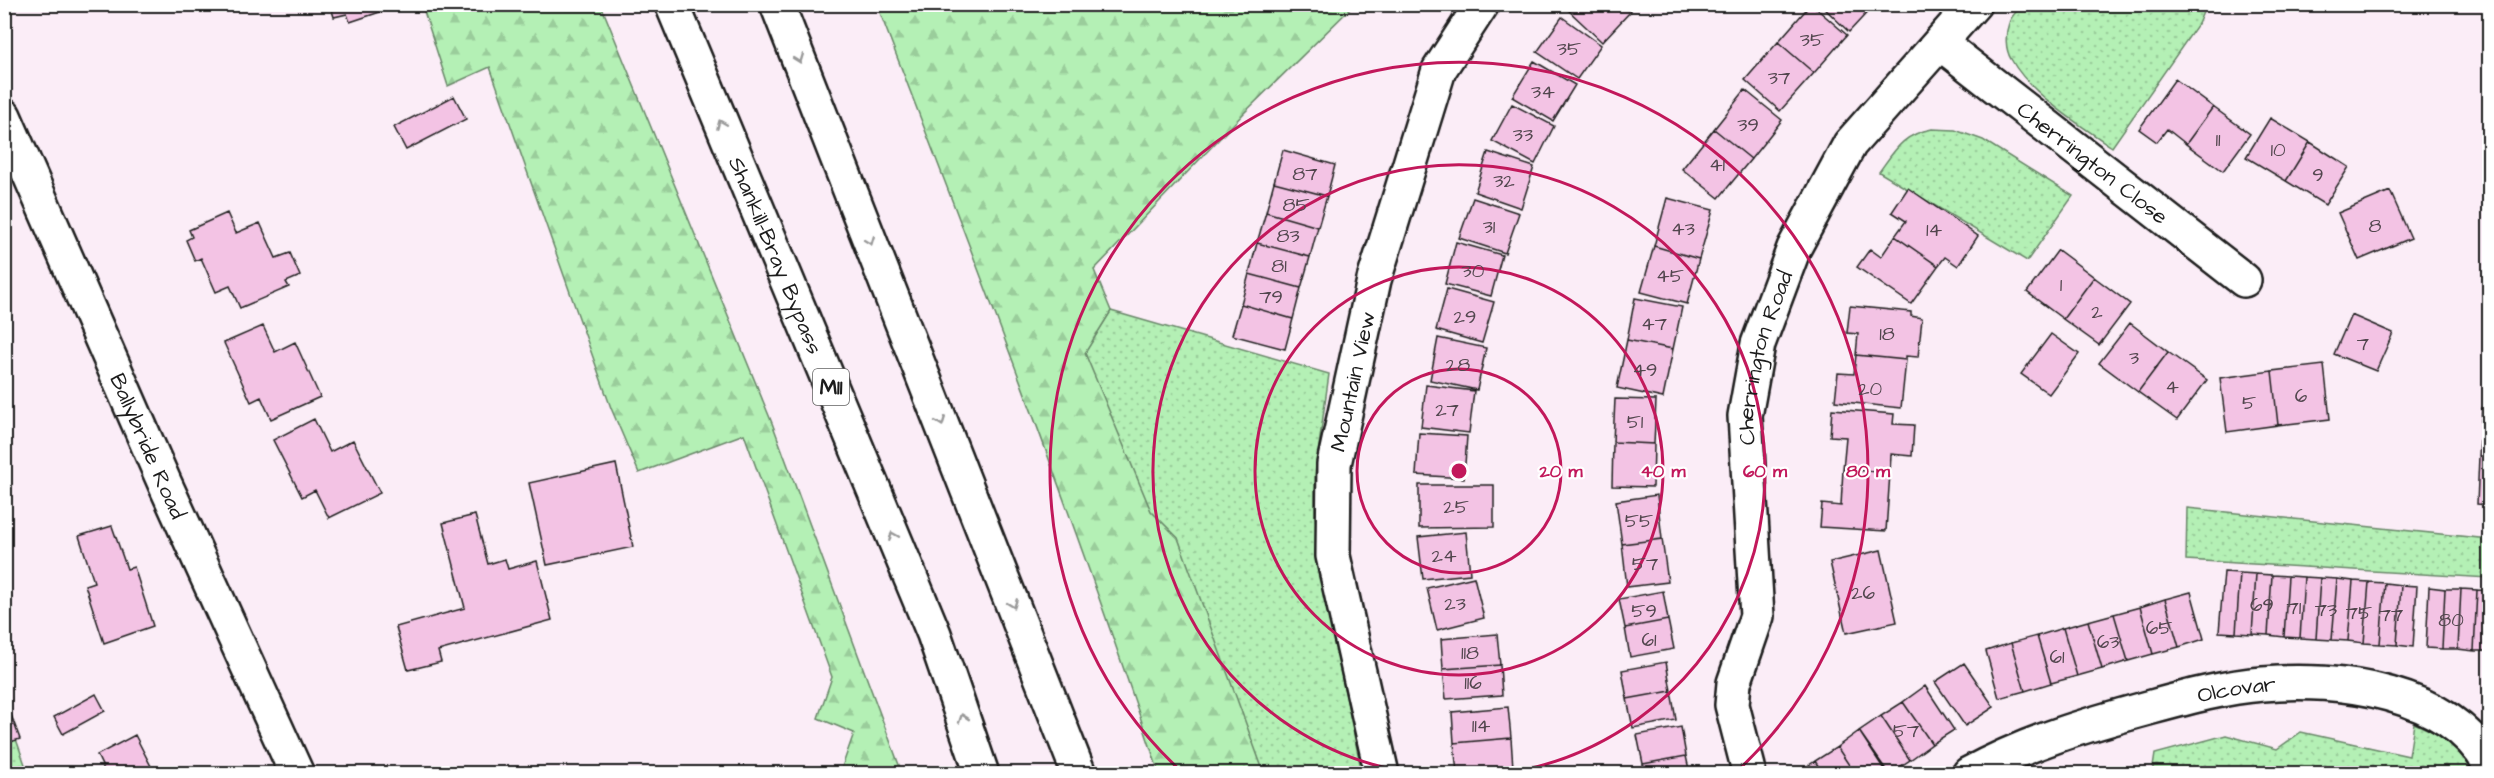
<svg xmlns="http://www.w3.org/2000/svg" width="2494" height="778" font-family="'Architects Daughter',sans-serif">
  <defs>
    <pattern id="grass-dots" width="8" height="8" patternUnits="userSpaceOnUse" patternTransform="scale(1.5)"><rect width="8" height="8" fill="#b4f0b5"/><path d="M2 2h.1M6 6h.1" fill="none" stroke="#9acd9b" stroke-width="1.8" stroke-linecap="round"/></pattern>
    <pattern id="forest-firs" width="22" height="20" patternUnits="userSpaceOnUse" patternTransform="scale(1.5)"><rect width="22" height="20" fill="#b4f0b5"/><path d="M5 1l3.5 6h-7zM16 11l3.5 6h-7z" fill="#9acd9b"/></pattern>
  </defs>
  <rect width="100%" height="100%" fill="#fbedf7"/>
  <filter id="ink" filterUnits="userSpaceOnUse"><feTurbulence type="fractalNoise" baseFrequency=".0167" numOctaves="2"/><feDisplacementMap in="SourceGraphic" scale="12" xChannelSelector="R" yChannelSelector="G"/><feConvolveMatrix kernelMatrix="1 2 1 2 8 2 1 2 1" color-interpolation-filters="sRGB"/></filter>
  <g filter="url(#ink)">
    <path fill="url(#grass-dots)" stroke="#688668" stroke-width="1.5" d="M2023 4H2206V5L2198 24 2112 147C2081 126 2029 93 2011 59 2005 49 2005 34 2009 23 2011 16 2018 10 2023 4Z
      M1932 129 1955 130 1983 140 2073 196 2027 261 1879 172C1895 150 1903 134 1932 129Z
      M1111 311 1329 374 1315 474V516L1326 601 1362 773H1216L1077 365Z
      M2187 508 2489 539V578L2186 560Z
      M5 708 28 773H5Z
      M2414 723 2451 740 2478 774H2152L2155 754 2226 735 2277 749 2301 732 2409 756Z"/>
    <path fill="url(#forest-firs)" stroke="#688668" stroke-width="1.5" d="M422 5H601L772 423 902 773H842L841 770 854 733 818 718 832 677 744 434 639 473 611 408 490 67 448 86Z
      M877 5H1354L1244 113 1094 270 1111 311 1085 353 1151 511 1178 538 1264 773H1159C1073 514 975 259 877 5Z"/>
    <path fill="#f3c3e4" stroke="#1c1c1c" stroke-width="1.5" d="M330 4H394L395 7 350 22 347 14 334 17Z
      M1571 4H1624L1631 11 1602 42 1567 9Z
      M1811 4 1847 35 1814 73 1778 42Z
      M1820 4H1875L1849 32Z
      M1562 17 1601 45 1577 79 1537 52Z
      M1778 42 1814 73 1780 111 1745 80Z
      M1534 61 1575 85 1553 121 1512 97Z
      M2175 79 2213 107 2186 144 2167 129 2157 142 2139 129Z
      M1745 90 1782 120 1751 159 1714 129Z
      M454 96 466 119 406 150 394 127Z
      M1512 104 1554 126 1535 164 1492 141Z
      M2213 107 2250 134 2223 171 2186 144Z
      M2270 118 2310 142 2286 181 2246 157Z
      M1714 129 1751 159 1719 198 1682 169Z
      M2310 142 2349 167 2325 205 2286 181Z
      M1283 150 1335 165 1327 196 1274 182Z
      M1488 152 1534 167 1521 208 1475 192Z
      M1274 182 1327 196 1318 227 1266 212Z
      M1908 188 1978 236 1958 266 1945 257 1938 266 1895 236 1906 221 1892 212Z
      M2390 191 2411 238 2359 260 2338 213Z
      M1473 198 1519 213 1505 253 1459 238Z
      M1667 198 1713 210 1699 259 1654 246Z
      M1266 212 1318 227 1310 257 1257 243Z
      M227 213 236 233 260 223 276 258 290 253 300 276 286 282 289 287 240 308 230 286 216 292 201 258 195 261 186 240 192 237 189 230Z
      M1895 236 1938 266 1911 304 1857 267 1870 249 1881 257Z
      M1456 242 1502 255 1491 296 1445 284Z
      M1257 243 1310 257 1301 288 1249 274Z
      M1654 246 1699 259 1687 304 1641 292Z
      M2058 250 2094 277 2063 319 2027 292Z
      M1249 274 1301 288 1293 319 1241 304Z
      M2094 277 2130 304 2099 345 2063 319Z
      M1447 289 1494 302 1482 343 1436 330Z
      M1635 298 1682 307 1673 349 1627 340Z
      M1241 304 1293 319 1285 349 1232 335Z
      M1850 306 1911 312V316L1922 318 1918 357 1906 356V360L1856 355 1858 334 1847 333Z
      M2351 315 2393 333 2376 371 2334 354Z
      M2130 323 2168 352 2138 392 2099 363Z
      M263 326 275 352 295 342 320 397 271 419 261 397 251 402 224 343Z
      M2051 334 2079 354 2049 394 2021 374Z
      M1438 338 1486 348 1477 390 1430 380Z
      M1627 340 1673 349 1663 398 1617 388Z
      M2168 352 2207 380 2177 420 2138 392Z
      M1856 355 1906 360 1901 408 1835 401 1838 373 1854 374Z
      M2324 365 2330 419 2278 425 2272 371Z
      M2272 371 2278 425 2227 432 2220 378Z
      M1426 385 1474 391 1469 433 1421 427Z
      M1615 399 1656 400 1654 444 1613 442Z
      M2482 408 2490 409V457L2479 456Z
      M1832 409 1894 414 1893 424 1914 425 1912 456 1891 454 1890 473 1843 469 1846 437 1830 436Z
      M314 419 330 452 353 440 380 493 329 518 315 490 302 497 273 440Z
      M1419 433 1467 436 1464 478 1416 475Z
      M1613 442 1654 444 1653 487 1612 486Z
      M2479 456 2490 457V505L2477 504Z
      M616 464 633 547 547 565 529 483Z
      M1843 469 1890 473 1886 531 1820 527 1822 504 1841 506Z
      M1419 485H1494V527L1419 528Z
      M1657 495 1662 539 1622 544 1616 501Z
      M475 515 488 564 505 559 508 569 537 561 552 620 438 651 441 662 408 670 396 627 465 608 443 523Z
      M112 526 127 569 134 567 153 626 104 643 85 585 94 582 79 536Z
      M1466 532 1470 574 1423 579 1418 537Z
      M1662 539 1668 582 1627 587 1622 544Z
      M1881 550 1897 622 1846 633 1830 562Z
      M2224 572 2240 573 2236 633 2219 632Z
      M2240 573 2256 574 2252 634 2236 633Z
      M2256 574 2272 575 2268 635 2252 634Z
      M2272 575 2288 576 2284 637 2268 635Z
      M2288 576 2304 577 2300 638 2284 637Z
      M1474 577 1484 618 1437 630 1427 588Z
      M2304 577 2320 578 2316 639 2300 638Z
      M2320 578 2337 579 2332 640 2316 639Z
      M2337 579 2353 581 2348 641 2332 640Z
      M2353 581 2369 582 2364 643 2348 641Z
      M2369 582 2385 583 2380 644 2364 643Z
      M2385 583 2401 585 2397 645 2380 644Z
      M2401 585 2417 586 2413 647 2397 645Z
      M2429 587 2445 589 2442 649 2426 648Z
      M2445 589H2461L2458 649H2442Z
      M2461 589 2477 590 2474 651 2458 649Z
      M2477 590 2490 591V651H2474Z
      M1663 591 1668 620 1625 628 1619 599Z
      M2191 592 2204 639 2179 647 2165 599Z
      M2165 599 2179 647 2153 654 2140 607Z
      M2140 607 2153 654 2128 661 2114 614Z
      M2114 614 2128 661 2102 669 2088 621Z
      M1668 620 1674 649 1630 657 1625 628Z
      M2088 621 2102 669 2077 676 2063 628Z
      M2063 628 2077 676 2051 683 2037 636Z
      M1497 634 1500 665 1443 669 1441 639Z
      M2037 636 2051 683 2025 691 2011 643Z
      M2011 643 2025 691 1999 698 1986 651Z
      M1666 662 1671 691 1627 699 1622 670Z
      M1964 663 1994 707 1965 726 1935 682Z
      M1500 665 1502 695 1446 699 1443 669Z
      M1925 686 1954 730 1932 744 1903 702Z
      M1671 691 1676 720 1633 728 1627 699Z
      M96 694 105 711 63 734 54 717Z
      M4 696 20 739 4 744Z
      M1903 702 1932 744 1910 760 1881 716Z
      M1508 707 1511 738 1454 743 1452 712Z
      M1881 716 1910 760 1889 774 1859 731Z
      M1681 727 1686 756 1643 764 1637 735Z
      M1859 731 1887 774H1855L1837 747Z
      M135 735 155 774H106L97 755Z
      M1511 738 1513 768 1457 773 1454 743Z
      M1837 747 1855 774H1823L1815 761Z
      M1686 756 1690 774H1644L1643 764Z
      M1815 761 1823 774H1796Z"/>
    <g fill="none" stroke-linecap="round" stroke-linejoin="round">
      <defs>
        <g id="street">
          <path id="s1" d="M1940 43 2244 280"/>
          <path id="s2" d="M1748 767 1732 705 1734 683 1757 616 1745 416 1758 344 1794 248 1850 144 1974 4"/>
          <path id="s3" d="M1382 774 1333 556 1334 464 1374 280 1439 70 1482 4"/>
          <path id="s4" d="M1969 774C2027 742 2089 724 2152 707 2188 697 2225 687 2263 684 2338 677 2450 691 2490 765"/>
        </g>
        <g id="secondary">
          <path id="s5" d="M4 116 165 484 297 774"/>
        </g>
        <g id="highway">
          <path id="s6" d="M672 4 934 634 982 774"/>
          <path d="M777 4 1079 774"/>
        </g>
      </defs>
      <use href="#street" stroke="#1c1c1c" stroke-width="38"/>
      <use href="#secondary" stroke="#1c1c1c" stroke-width="38"/>
      <use href="#highway" stroke="#1c1c1c" stroke-width="38"/>
      <use href="#street" stroke="#fff" stroke-width="33"/>
      <use href="#secondary" stroke="#fff" stroke-width="33"/>
      <use href="#highway" stroke="#fff" stroke-width="33"/>
    </g>
    <defs><path id="oneway-chevron" d="M-2-3.5L2.5 0L-2 3.5" fill="none" stroke-width="1.6" stroke-linecap="round" stroke-linejoin="round" transform="scale(1.5)"/></defs>
    <g stroke="#999">
      <use href="#oneway-chevron" transform="translate(799 59) rotate(69)"/>
      <use href="#oneway-chevron" transform="translate(721 124) rotate(-113)"/>
      <use href="#oneway-chevron" transform="translate(870 241) rotate(69)"/>
      <use href="#oneway-chevron" transform="translate(941 422) rotate(69)"/>
      <use href="#oneway-chevron" transform="translate(893 536) rotate(-113)"/>
      <use href="#oneway-chevron" transform="translate(1013 604) rotate(69)"/>
      <use href="#oneway-chevron" transform="translate(963 718) rotate(-109)"/>
    </g>
  </g>
  <g fill="none" stroke="#c2185b" stroke-width="3">
    <circle cx="1459" cy="471" r="102"/>
    <circle cx="1459" cy="471" r="204"/>
    <path d="M1411 773A306 306 0 1 1 1507 773"/>
    <path d="M1183 773A409 409 0 1 1 1735 773"/>
  </g>
  <g text-anchor="middle" stroke-width="4.5" stroke-linejoin="round" paint-order="stroke">
    <g font-size="20" fill="#52464e">
      <text x="1812" y="46">35</text>
      <text x="1569" y="55">35</text>
      <text x="1779" y="84">37</text>
      <text x="1543" y="98">34</text>
      <text x="1748" y="131">39</text>
      <text x="1523" y="141">33</text>
      <text x="2218" y="146">11</text>
      <text x="2278" y="156">10</text>
      <text x="1717" y="171">41</text>
      <text x="1305" y="180">87</text>
      <text x="2318" y="181">9</text>
      <text x="1504" y="187">32</text>
      <text x="1296" y="211">85</text>
      <text x="2375" y="232">8</text>
      <text x="1489" y="233">31</text>
      <text x="1683" y="235">43</text>
      <text x="1934" y="236">14</text>
      <text x="1288" y="242">83</text>
      <text x="1279" y="272">81</text>
      <text x="1473" y="277">30</text>
      <text x="1670" y="282">45</text>
      <text x="2061" y="291">1</text>
      <text x="1271" y="303">79</text>
      <text x="2097" y="318">2</text>
      <text x="1465" y="323">29</text>
      <text x="1654" y="330">47</text>
      <text x="1887" y="340">18</text>
      <text x="2363" y="350">7</text>
      <text x="2134" y="364">3</text>
      <text x="1458" y="371">28</text>
      <text x="1645" y="376">49</text>
      <text x="2172" y="393">4</text>
      <text x="1870" y="395">20</text>
      <text x="2301" y="402">6</text>
      <text x="2249" y="409">5</text>
      <text x="1447" y="416">27</text>
      <text x="1635" y="428">51</text>
      <text x="1456" y="513">25</text>
      <text x="1639" y="527">55</text>
      <text x="1444" y="562">24</text>
      <text x="1645" y="570">57</text>
      <text x="1863" y="599">26</text>
      <text x="1455" y="610">23</text>
      <text x="2262" y="611">69</text>
      <text x="2294" y="614">71</text>
      <text x="2326" y="616">73</text>
      <text x="1644" y="617">59</text>
      <text x="2359" y="619">75</text>
      <text x="2391" y="621">77</text>
      <text x="2451" y="626">80</text>
      <text x="2159" y="634">65</text>
      <text x="1649" y="646">61</text>
      <text x="2108" y="648">63</text>
      <text x="1470" y="659">118</text>
      <text x="2057" y="663">61</text>
      <text x="1473" y="689">116</text>
      <text x="1481" y="732">114</text>
      <text x="1906" y="737">57</text>
    </g>
    <rect fill="#fff" stroke="#606060" stroke-width="1.5" x="813" y="369" width="36" height="36" rx="4.5"/>
    <g font-size="21" font-weight="bold" fill="#1c1c1c">
      <text x="831" y="394">M11</text>
    </g>
    <g font-size="22" fill="#1c1c1c" stroke="#fff">
      <text dy="8" stroke="none"><textPath href="#s1" startOffset="194">Cherrington Close</textPath></text>
      <text dy="8" stroke="none"><textPath href="#s6" startOffset="272">Shankill-Bray Bypass</textPath></text>
      <text dy="8" stroke="none"><textPath href="#s2" startOffset="418">Cherrington Road</textPath></text>
      <text dy="8" stroke="none"><textPath href="#s3" startOffset="400">Mountain View</textPath></text>
      <text dy="8" stroke="none"><textPath href="#s5" startOffset="360">Ballybride Road</textPath></text>
      <text dy="8" stroke="none"><textPath href="#s4" startOffset="282">Olcovar</textPath></text>
    </g>
  </g>
  <circle cx="1459" cy="471" r="9" fill="#c2185b" stroke="#fff" stroke-width="3"/>
  <g font-size="18" text-anchor="middle" font-weight="bold" fill="#c2185b" stroke="#fff" stroke-width="4.5" stroke-linejoin="round" paint-order="stroke">
    <text x="1561" y="477">20 m</text>
    <text x="1663" y="477">40 m</text>
    <text x="1765" y="477">60 m</text>
    <text x="1868" y="477">80 m</text>
  </g>
  <rect width="2494" height="778" fill="none" stroke="#fff" stroke-width="24"/>
  <rect x="12" y="12" width="2470" height="754" fill="none" stroke="#1c1c1c" stroke-width="2" filter="url(#ink)"/>
</svg>
